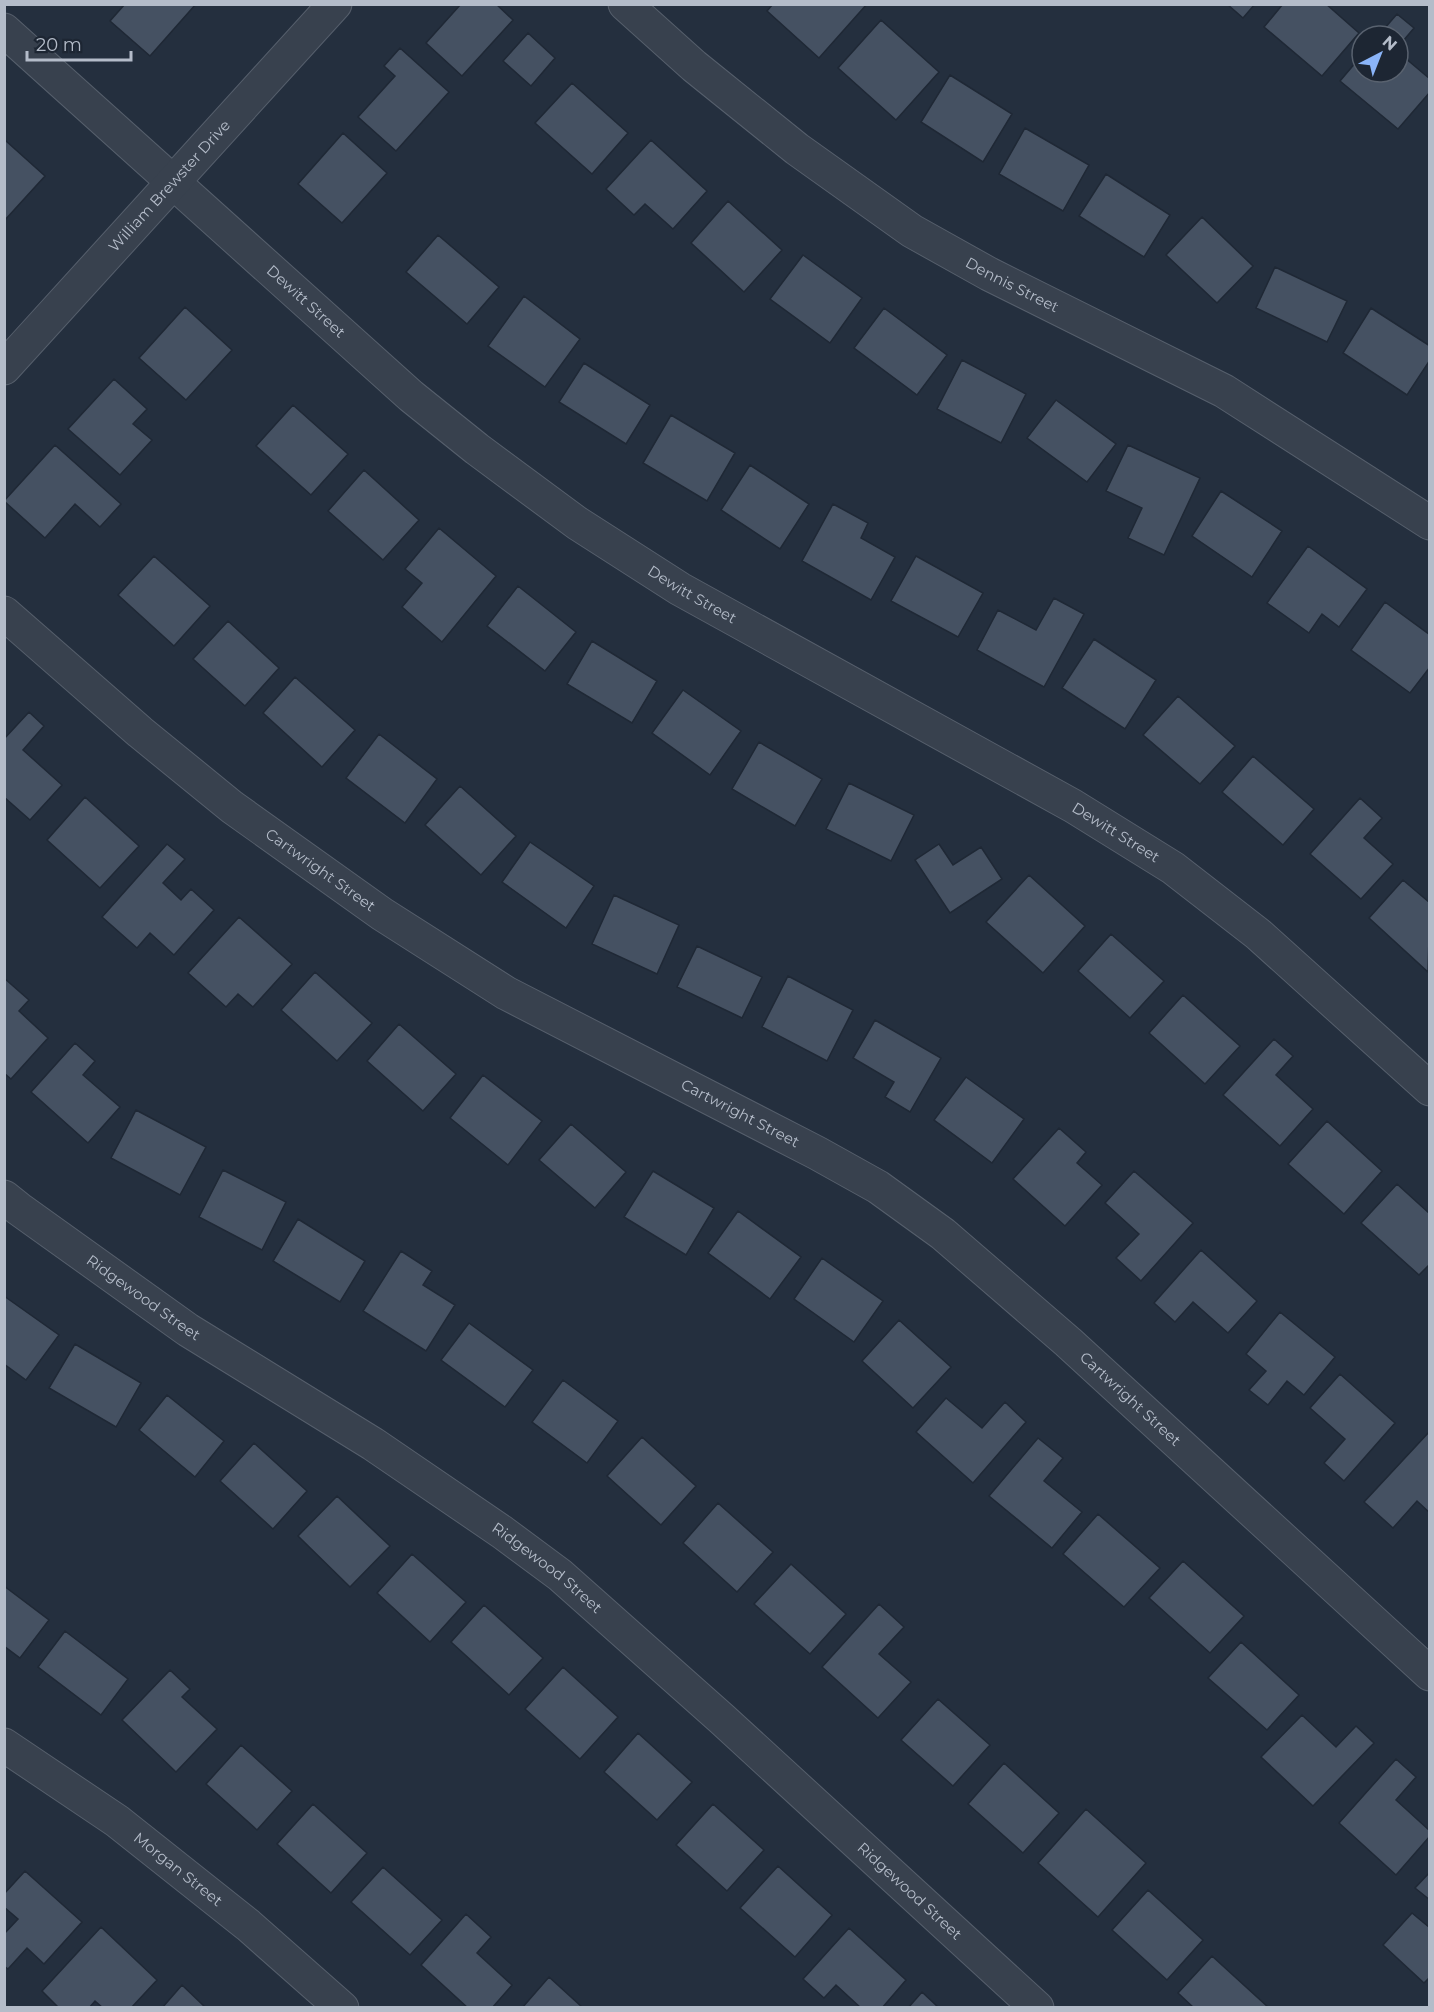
<svg xmlns="http://www.w3.org/2000/svg" width="1434" height="2012" font-family="Montserrat,sans-serif">
  <rect width="100%" height="100%" fill="#242f3e"/>
  <path fill="#455162" stroke="#1f2835" stroke-width="1.5" d="M125 4H196L150 56 110 21Z
    M461 4H496L513 20 462 76 426 43Z
    M773 4H867L819 58 767 11Z
    M1227 4H1255L1243 18Z
    M1283 4H1326L1359 33 1322 76 1264 27Z
    M1397 14 1414 28 1398 47V36H1378Z
    M881 20 939 72 896 120 838 68Z
    M528 33 555 58 531 86 503 61Z
    M400 48 449 92 396 151 358 117 395 76 384 66Z
    M1398 52 1430 79V92L1398 129 1340 81 1362 55V72H1398Z
    M950 75 1012 114 983 162 921 122Z
    M572 83 628 133 592 174 535 123Z
    M1025 128 1089 165 1063 211 999 174Z
    M343 133 387 173 342 223 298 184Z
    M651 140 707 191 673 229 645 204 634 215 606 189Z
    M6 141 45 176 4 221V142Z
    M1106 174 1170 215 1144 257 1079 216Z
    M728 201 782 250 744 292 691 243Z
    M1202 217 1253 266 1217 303 1166 255Z
    M438 235 499 287 467 324 406 272Z
    M803 255 862 298 830 343 770 299Z
    M1275 267 1347 301 1327 342 1256 308Z
    M524 296 580 339 545 387 488 346Z
    M185 307 232 350 186 400 139 358Z
    M884 308 947 355 917 395 854 348Z
    M1371 308 1430 346V360L1407 395 1343 353Z
    M962 360 1026 394 1001 443 937 409Z
    M584 363 650 405 626 444 559 402Z
    M114 379 147 409 133 424 152 440 120 475 68 429Z
    M1056 400 1116 444 1087 482 1027 438Z
    M293 405 348 454 311 495 256 446Z
    M671 415 735 453 707 501 643 463Z
    M55 445 121 504 100 527 75 504 45 538 4 501Z
    M1128 445 1200 478 1164 555 1128 538 1142 508 1106 491Z
    M750 465 809 504 780 549 721 510Z
    M364 470 419 520 383 560 328 511Z
    M1221 491 1282 531 1252 577 1192 536Z
    M833 504 868 523 861 538 895 557 871 600 802 561Z
    M439 528 496 576 442 642 402 607 422 583 405 569Z
    M1308 546 1367 589 1339 627 1322 614 1309 633 1267 603Z
    M154 556 210 606 174 646 118 595Z
    M916 556 983 593 958 637 891 601Z
    M518 586 576 632 545 671 487 626Z
    M1054 598 1084 614 1044 687 977 650 998 610 1036 630Z
    M1385 602 1430 635V667L1410 693 1351 650Z
    M228 621 279 668 245 706 193 659Z
    M1094 639 1156 680 1125 729 1062 688Z
    M592 641 657 681 632 723 567 684Z
    M295 677 355 730 322 767 263 713Z
    M683 690 741 731 710 775 652 733Z
    M1178 696 1235 746 1200 784 1143 735Z
    M29 712 44 726 23 750 62 785 30 820 4 797V739Z
    M379 734 437 779 405 823 346 778Z
    M759 742 822 779 795 826 732 789Z
    M1253 756 1314 809 1283 845 1222 792Z
    M849 783 914 815 891 861 826 829Z
    M460 786 516 836 481 875 425 825Z
    M85 797 139 846 100 888 47 840Z
    M1360 798 1382 818 1364 838 1393 864 1361 899 1310 854Z
    M530 842 594 886 566 928 502 882Z
    M167 844 185 859 163 883 181 900 191 889 214 910 174 955 150 933 137 948 102 917Z
    M939 844 953 865 981 847 1002 879 950 913 915 860Z
    M1029 875 1085 926 1043 973 986 922Z
    M1403 880 1430 903 1428 972 1369 918Z
    M614 895 679 925 657 974 592 944Z
    M239 917 292 964 253 1007 238 994 226 1007 188 973Z
    M1111 934 1164 981 1130 1018 1078 971Z
    M697 946 762 977 742 1018 677 987Z
    M315 972 372 1023 337 1061 281 1010Z
    M788 976 853 1010 827 1061 762 1027Z
    M4 978 29 1000 19 1011 48 1038 11 1079 4 1073Z
    M1183 995 1240 1046 1205 1084 1149 1033Z
    M875 1020 941 1058 910 1112 885 1097 894 1082 853 1058Z
    M399 1024 456 1074 423 1111 367 1061Z
    M1274 1039 1293 1056 1276 1075 1313 1109 1280 1146 1223 1095Z
    M75 1043 95 1061 83 1075 120 1107 88 1143 31 1092Z
    M483 1075 542 1121 508 1165 450 1118Z
    M966 1077 1024 1119 992 1163 934 1120Z
    M136 1110 206 1147 180 1195 111 1158Z
    M1327 1121 1382 1171 1344 1214 1288 1164Z
    M571 1124 626 1172 595 1208 539 1160Z
    M1059 1128 1086 1152 1077 1163 1102 1185 1065 1226 1013 1179Z
    M223 1170 286 1202 262 1250 199 1217Z
    M653 1171 714 1208 686 1255 624 1217Z
    M1134 1171 1193 1223 1141 1281 1116 1258 1139 1234 1105 1203Z
    M1397 1184 1430 1214V1264L1419 1275 1361 1223Z
    M738 1211 801 1257 770 1299 708 1253Z
    M298 1219 365 1261 340 1302 273 1261Z
    M1201 1250 1257 1301 1228 1333 1193 1302 1175 1322 1154 1303Z
    M401 1251 432 1271 423 1285 455 1305 426 1351 363 1311Z
    M822 1258 883 1301 854 1342 794 1299Z
    M4 1296 59 1335 26 1380 4 1364Z
    M1280 1312 1335 1357 1304 1395 1287 1381 1268 1405 1249 1390 1266 1371 1246 1354Z
    M899 1320 951 1367 913 1408 862 1361Z
    M469 1323 533 1370 505 1407 441 1360Z
    M75 1344 141 1383 116 1427 49 1388Z
    M1340 1374 1395 1423 1344 1481 1324 1463 1345 1439 1310 1408Z
    M563 1380 618 1421 587 1463 532 1422Z
    M167 1395 224 1441 195 1477 139 1430Z
    M946 1398 982 1428 1005 1402 1026 1422 973 1483 916 1432Z
    M1430 1431V1513L1417 1501 1393 1528 1364 1502Z
    M642 1437 696 1486 661 1525 607 1476Z
    M1038 1438 1063 1458 1044 1481 1082 1512 1052 1548 989 1496Z
    M254 1443 307 1491 273 1529 220 1481Z
    M337 1496 390 1546 350 1587 298 1536Z
    M718 1503 773 1552 737 1592 683 1543Z
    M1098 1514 1160 1568 1124 1607 1063 1554Z
    M412 1554 466 1602 430 1642 377 1593Z
    M1183 1561 1244 1616 1210 1653 1149 1598Z
    M791 1564 846 1614 810 1654 754 1604Z
    M4 1586 49 1620 20 1658 4 1646Z
    M879 1604 904 1627 879 1654 911 1682 878 1718 822 1667Z
    M484 1605 543 1658 509 1695 451 1642Z
    M65 1631 128 1679 101 1715 38 1667Z
    M1241 1642 1299 1695 1267 1730 1208 1678Z
    M563 1667 618 1717 580 1759 525 1709Z
    M170 1670 190 1689 182 1697 217 1729 176 1772 122 1720Z
    M938 1699 990 1745 953 1786 901 1740Z
    M1302 1715 1336 1747 1356 1726 1374 1743 1313 1806 1261 1757Z
    M638 1733 692 1782 657 1820 604 1772Z
    M241 1745 292 1791 257 1830 206 1784Z
    M1396 1759 1416 1777 1396 1800 1430 1831V1836L1396 1875 1339 1823Z
    M1004 1763 1059 1813 1023 1853 968 1804Z
    M313 1804 367 1853 331 1893 277 1844Z
    M713 1804 764 1850 727 1891 676 1845Z
    M1086 1809 1146 1863 1098 1917 1038 1863Z
    M778 1866 832 1915 795 1957 740 1908Z
    M383 1867 442 1920 410 1955 351 1902Z
    M25 1871 82 1922 44 1964 27 1948 8 1969 4 1966V1934L18 1919 4 1907V1894Z
    M1430 1872V1900L1415 1888Z
    M1148 1890 1203 1940 1167 1980 1112 1930Z
    M1412 1913 1430 1928V1977L1424 1983 1383 1945Z
    M466 1914 491 1937 477 1953 512 1985 492 2008H468L421 1965Z
    M101 1927 157 1980 131 2008H103L95 2001 89 2008H59L42 1991Z
    M849 1928 906 1980 882 2008H861L836 1985 824 1998 803 1979Z
    M1212 1956 1269 2008H1194L1178 1993Z
    M549 1977 583 2008H522Z
    M182 1985 206 2008H162Z
    M922 1992 939 2008H908Z"/>
  <g fill="none" stroke-linecap="round" stroke-linejoin="round">
    <defs>
      <g id="minor">
        <path id="s1" d="M625 4 694 66 797 149 912 231 989 274 1224 391 1430 523"/>
        <path id="s2" d="M4 30 411 396 477 449 577 523 680 589 1073 806 1173 868 1258 934 1430 1089"/>
        <path id="s3" d="M4 613 140 732 232 807 382 914 506 993 817 1153 878 1187 943 1234 1068 1342 1430 1674"/>
        <path id="s4" d="M4 1197 19 1209 188 1330 373 1444 502 1532 560 1575 722 1719 1037 2008"/>
        <path id="s5" d="M4 1745 117 1821 248 1925 342 2008"/>
      </g>
      <g id="tertiary">
        <path id="s6" d="M4 368 335 4"/>
      </g>
    </defs>
    <use href="#minor" stroke="#565f6c" stroke-width="35"/>
    <use href="#tertiary" stroke="#565f6c" stroke-width="35"/>
    <use href="#minor" stroke="#38414e" stroke-width="33"/>
    <use href="#tertiary" stroke="#38414e" stroke-width="33"/>
  </g>
  <g text-anchor="middle" stroke-width="5" stroke-linejoin="round" paint-order="stroke">
    <g font-size="15" fill="#b4bcc9" stroke="#1d2633">
      <text dy="5" stroke="none"><textPath href="#s6" startOffset="246">William Brewster Drive</textPath></text>
      <text dy="5" stroke="none"><textPath href="#s1" startOffset="480">Dennis Street</textPath></text>
      <text dy="5" stroke="none"><textPath href="#s2" startOffset="406">Dewitt Street</textPath></text>
      <text dy="5" stroke="none"><textPath href="#s2" startOffset="892">Dewitt Street</textPath></text>
      <text dy="5" stroke="none"><textPath href="#s2" startOffset="1378">Dewitt Street</textPath></text>
      <text dy="5" stroke="none"><textPath href="#s3" startOffset="408">Cartwright Street</textPath></text>
      <text dy="5" stroke="none"><textPath href="#s3" startOffset="894">Cartwright Street</textPath></text>
      <text dy="5" stroke="none"><textPath href="#s4" startOffset="172">Ridgewood Street</textPath></text>
      <text dy="5" stroke="none"><textPath href="#s3" startOffset="1380">Cartwright Street</textPath></text>
      <text dy="5" stroke="none"><textPath href="#s4" startOffset="658">Ridgewood Street</textPath></text>
      <text dy="5" stroke="none"><textPath href="#s5" startOffset="214">Morgan Street</textPath></text>
      <text dy="5" stroke="none"><textPath href="#s4" startOffset="1144">Ridgewood Street</textPath></text>
    </g>
  </g>
  <rect width="1434" height="2012" fill="none" stroke="#b4bcc9" stroke-width="12"/>
  <g transform="translate(1380 54) rotate(42)"><circle r="28" fill="#1d2633" stroke="#59626f" stroke-width="1.5"/>
  <path d="M0-4.5L10 22L0 15L-10 22Z" fill="#8ab4f8"/>
  <text y="-9" font-size="16" font-weight="bold" text-anchor="middle" fill="#b4bcc9">N</text>
  </g>
  <path d="M27 51v9h104v-9" fill="none" stroke="#b4bcc9" stroke-width="3"/>
  <text x="36" y="51" font-size="18" fill="#b4bcc9" stroke="#1d2633" stroke-width="4.5" paint-order="stroke">20 m</text>
</svg>
